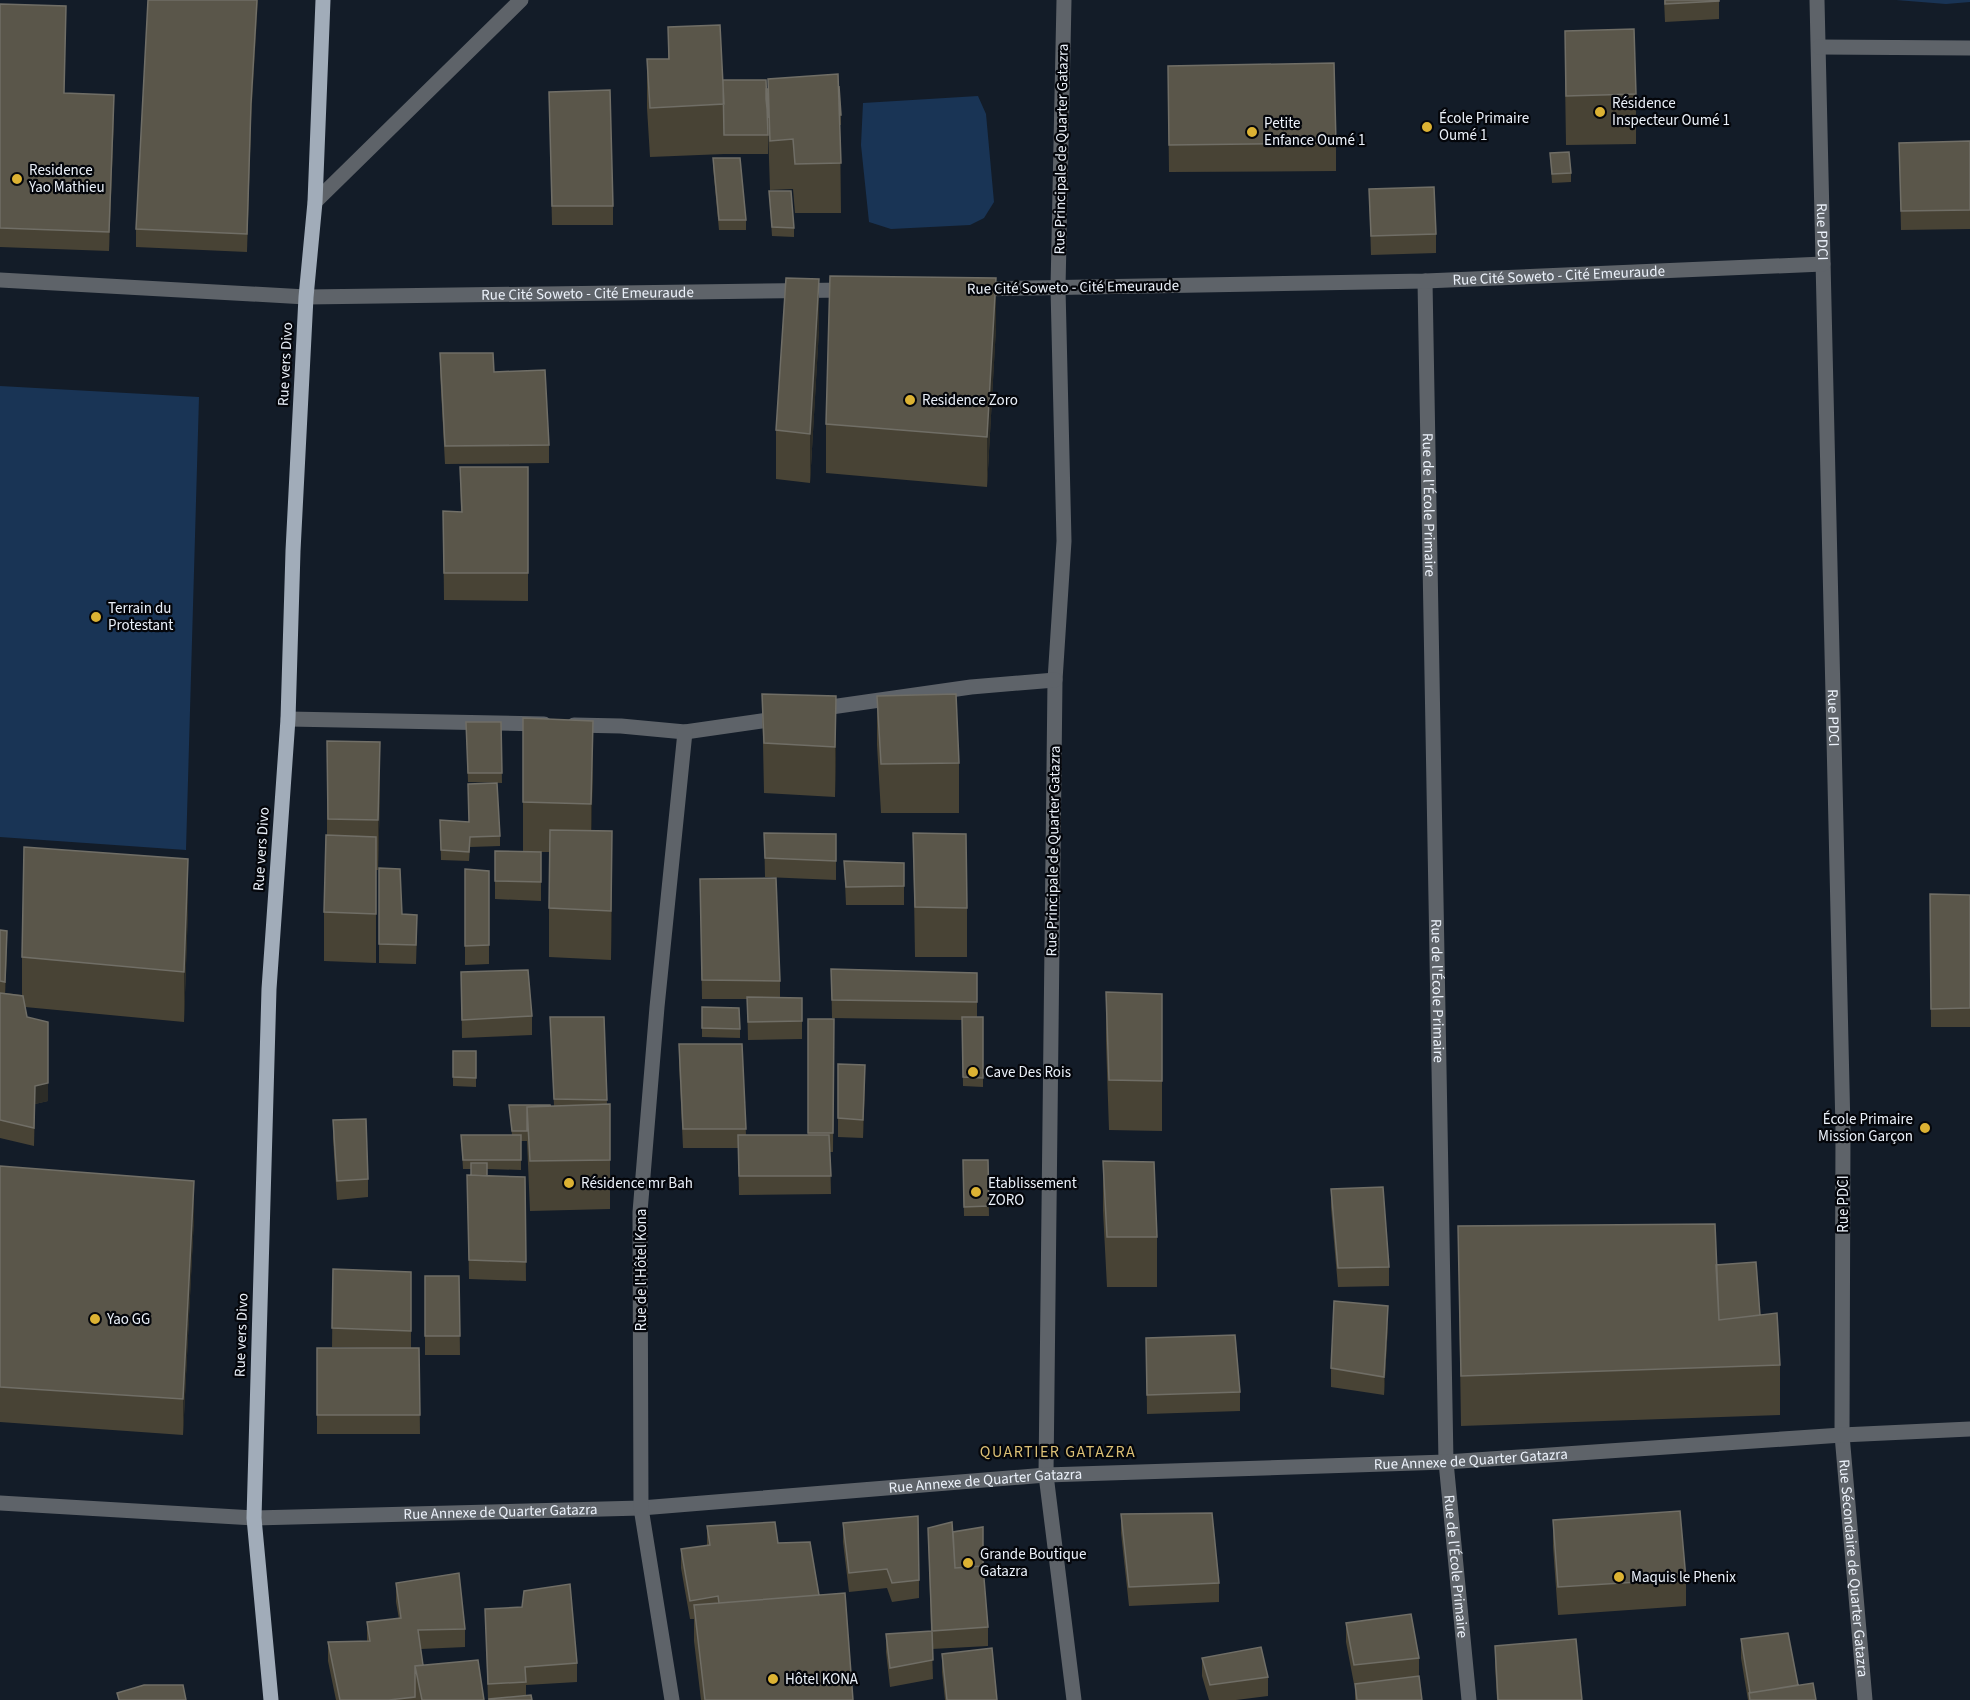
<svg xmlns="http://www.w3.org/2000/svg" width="1970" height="1700" font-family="'Source Sans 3',sans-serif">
  <rect width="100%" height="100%" fill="#131c28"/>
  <path fill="#193455" d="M1896 0H1970V2L1946 4Z
    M978 96 986 114 994 202 984 218 970 225 891 229 869 222 861 145 863 103Z
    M0 386 199 397 186 850 0 837Z"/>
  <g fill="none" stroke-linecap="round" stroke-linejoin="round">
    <g stroke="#5e6369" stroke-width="15">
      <path d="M1064 0 1058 288 1064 541 1055 680 1046 1475 1074 1700"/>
      <path id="s1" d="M1817 0 1843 1130 1842 1435 1865 1700"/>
      <path d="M1819 47 1970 48"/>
      <path d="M315 202 521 0"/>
      <path id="s2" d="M0 280 306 297 848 290"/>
      <path id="s3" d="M1425 281 1446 1462 1469 1700"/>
      <path id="s4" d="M977 289 1425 281 1823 264"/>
      <path d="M817 709 971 687 1055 680"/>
      <path d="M288 719 544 724"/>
      <path d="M574 725 621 726 685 732 782 718"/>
      <path id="s5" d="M0 1503 254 1518 641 1508 1046 1475 1446 1462 1842 1435 1970 1429"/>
      <path d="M672 1700 641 1508 640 1212 657 1007 685 732"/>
    </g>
    <path stroke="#a1acb9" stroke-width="15" d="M271 1700 254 1518 269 989 288 719 293 551 306 297 315 202 323 0"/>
  </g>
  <path fill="#484335" d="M1664 0H1719V19L1665 22Z
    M0 4 64 93 114 114 109 251 0 247Z
    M668 27 723 80 766 89 841 115V125H840L841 213H795L793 189 770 190 768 128V154H724L650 157 647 108V59H668Z
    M1565 31 1636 94V144L1566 145 1565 80Z
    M549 92 613 206V225H552Z
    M1168 93 1336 143V171L1169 172Z
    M251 122 247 252 136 247V229Z
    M1970 141V229L1901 230 1899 143Z
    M1550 153 1571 173V182L1552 183Z
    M713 158 746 220V230H719L713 167Z
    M1369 189 1436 234V253L1371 255Z
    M769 191 794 228V237L772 236Z
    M996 327 987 487 826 473V424Z
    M819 329 810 483 776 479V430Z
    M440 353 494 372 549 445V463L445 464 440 372Z
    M460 467H528V601L444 600 443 511 461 512Z
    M762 694 836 746 835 797 764 793Z
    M877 696 959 763V813H881L877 745Z
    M523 718 593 771 591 830 612 880 611 960 549 957V852H541V901L495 899V851H523Z
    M466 722H501L502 783 468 782Z
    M327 741 380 792 378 870H376V963L324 961V912L327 835Z
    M440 820 500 836V846L470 847 469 861 441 860Z
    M764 833 836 834V880L765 877Z
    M913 833 967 908V957H915Z
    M844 861 904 863V905H846Z
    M379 868 402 914 417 933 416 964 379 963Z
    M465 869 489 871V964L465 965Z
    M700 879 780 981V998H802V1039L748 1040 747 999H702Z
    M1930 894 1970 895V1027H1931Z
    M188 908 184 1022 25 1007 48 1101 35 1104 34 1146 0 1138V930L7 949 5 993 22 995V957Z
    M831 969 977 973V1017H983V1087L963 1086 962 1020 832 1018Z
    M461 972 532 1016V1035L462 1038Z
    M1106 992 1162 994V1131L1109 1130 1106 1042Z
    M702 1007 740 1029V1038L702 1037Z
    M550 1017H604L607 1104 610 1160V1209L530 1211 527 1141H521V1170L487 1169V1176L525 1177 526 1281 469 1279 467 1175H471V1169H463L461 1135H512L509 1105 554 1106Z
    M808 1019H834L833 1152H830L831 1194 739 1195 738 1148H683L679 1062V1044H742L746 1135H808Z
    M453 1051H476V1087L453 1086Z
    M838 1064 865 1083 863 1138 838 1137Z
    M333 1120 368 1179V1197L337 1200 333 1139Z
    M963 1160H988L989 1216H964Z
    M1103 1161 1157 1237V1287H1107L1103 1211Z
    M0 1166 194 1217 183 1435 0 1422Z
    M1331 1189 1389 1267V1286L1338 1287 1331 1208Z
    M1458 1226 1716 1265 1760 1315 1780 1365V1415L1461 1426Z
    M333 1269 411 1272V1348H419L420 1434H317V1348H371L332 1347Z
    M425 1276H459L460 1355H425Z
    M1388 1325 1384 1395 1331 1387V1368Z
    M1146 1338 1240 1392V1411L1147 1414Z
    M1121 1514 1219 1583V1602L1129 1606 1121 1533Z
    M1553 1520 1686 1579V1606L1558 1615 1553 1547Z
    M843 1523 919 1580V1598L892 1602 887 1588 849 1592 843 1542Z
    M707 1526 778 1543 819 1595 853 1700H701L694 1641V1619H690L681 1568V1549L707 1546Z
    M928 1528 953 1532 983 1567 988 1627V1646L932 1649 933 1679 890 1687 886 1652V1634L931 1631Z
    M396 1583 465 1629V1647L421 1649 423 1665 484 1700H336L328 1661V1642L367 1641V1622L399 1619 396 1602Z
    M485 1609 577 1663V1682L526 1685V1695L532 1700H488Z
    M1346 1623 1419 1658V1677L1422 1700H1355V1684L1379 1681 1354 1684 1346 1642Z
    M1741 1639 1798 1685 1816 1700H1748L1741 1658Z
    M1495 1646 1582 1700H1497L1495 1665Z
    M942 1654 997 1700H945L942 1672Z
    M1202 1658 1268 1677V1696L1236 1700H1209L1202 1676Z"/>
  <path fill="#2c2c27" d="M257 0H258L251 122 247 252 251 104Z
    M114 95V114L109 251V232Z
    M996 278V327L987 487V437Z
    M819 279V329L810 483V434Z
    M836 696V746L835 797V747Z
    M593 721V771L591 854V804Z
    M380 742V792L378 870V820Z
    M612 831V880L611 960V911Z
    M188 859V908L184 1022V972Z
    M7 931V949L5 1001V982Z
    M865 1065V1083L863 1138V1120Z
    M48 1083V1101L35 1104 34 1146 35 1086Z
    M194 1181V1217L183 1435V1399Z
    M1388 1306V1325L1384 1395V1377Z"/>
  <path fill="#5a564a" stroke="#706e66" stroke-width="1.5" d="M148 0H257L251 104 247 234 136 229Z
    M1665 0H1719V1L1665 4Z
    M0 4 66 6 64 93 114 95 109 232 0 228Z
    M720 25 724 104 650 108 647 59H669L668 27Z
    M1634 29 1636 94 1566 96 1565 31Z
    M1334 63 1336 143 1169 145 1168 66Z
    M838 74 841 163 795 164 793 139 770 141 768 79Z
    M723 80H766L768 135H724Z
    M839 86 841 115H840Z
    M766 89H768V118L766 99Z
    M610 90 613 206H552L549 92Z
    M1970 141V210L1901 211 1899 143Z
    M1569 152 1571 173 1552 174 1550 153Z
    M713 158H740L746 220H719Z
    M1434 187 1436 234 1371 236 1369 189Z
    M769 191H791L794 228 772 227Z
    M830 276 996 278 987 437 826 424Z
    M786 278 819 279 810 434 776 430Z
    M440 353H493L494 372 545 370 549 445 445 446Z
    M460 467H528V573H444L443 511 462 512Z
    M762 694 836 696 835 747 764 743Z
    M956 694 959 763 881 764 877 696Z
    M523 718 593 721 591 804 523 802Z
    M466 722H501L502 773H468Z
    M327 741 380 742 378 820 328 819Z
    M497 783 500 836 470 837 469 852 441 850 440 820 469 822 468 784Z
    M550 830 612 831 611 911 549 908Z
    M764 833 836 834V861L765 858Z
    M913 833 966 834 967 908 915 907Z
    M326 835 376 837V914L324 912Z
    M24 847 188 859 184 972 22 957Z
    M495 851 541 852V882L495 881Z
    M844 861 904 863V886L846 887Z
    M379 868 400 869 402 914 417 915 416 945 379 944Z
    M465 869 489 871V945L465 946Z
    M776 878 780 981 702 980 700 879Z
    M1930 894 1970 895V1008L1931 1009Z
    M0 930 7 931 5 982 0 981Z
    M831 969 977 973V1002L832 1000Z
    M528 970 532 1016 462 1020 461 972Z
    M1106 992 1162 994V1081L1109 1080Z
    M0 993 23 996 27 1017 48 1022V1083L35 1086 34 1128 0 1120Z
    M747 997 802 998V1021L748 1022Z
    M702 1007 739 1008 740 1029 702 1028Z
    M550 1017H604L607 1100 554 1099Z
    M962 1017H983V1078L963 1077Z
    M808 1019H834L833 1133H808Z
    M679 1044H742L746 1129H683Z
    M453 1051H476V1078L453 1077Z
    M838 1064 865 1065 863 1120 838 1118Z
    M610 1104V1160L530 1161 527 1107Z
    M509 1105H550V1106L527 1107V1131H512Z
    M366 1119 368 1179 337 1181 333 1120Z
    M461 1135H521V1160H463Z
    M738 1135H829L831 1176H739Z
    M963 1160H988L989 1206 964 1207Z
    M1103 1161 1154 1162 1157 1237H1107Z
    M471 1163H487V1176L471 1175Z
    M0 1166 194 1181 183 1399 0 1387Z
    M467 1175 525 1177 526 1262 469 1260Z
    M1383 1187 1389 1267 1338 1268 1331 1189Z
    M1715 1224 1719 1320 1777 1313 1780 1365 1461 1376 1458 1226Z
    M1756 1262 1760 1315 1719 1320 1716 1265Z
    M333 1269 411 1272V1331L332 1328Z
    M425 1276H459L460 1336H425Z
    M1334 1301 1388 1306 1384 1377 1331 1368Z
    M1235 1335 1240 1392 1147 1395 1146 1338Z
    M317 1348H419L420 1415H317Z
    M1680 1511 1686 1579 1558 1587 1553 1520Z
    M1212 1513 1219 1583 1129 1587 1121 1514Z
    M918 1516 919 1580 892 1583 887 1569 849 1573 843 1523Z
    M775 1522 778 1543 810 1542 819 1595 719 1603 718 1596 690 1601 681 1549 710 1545 707 1526Z
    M952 1522 955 1568 983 1566 988 1627 932 1631 933 1660 890 1668 886 1634 932 1631 928 1528Z
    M983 1527V1566L955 1568 953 1532Z
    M459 1573 465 1629 418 1630 423 1665 415 1666V1697L389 1700H340L328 1642 370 1641 367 1622 401 1618 396 1583Z
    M570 1584 577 1663 525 1667 526 1682 488 1684 485 1609 522 1607 524 1591Z
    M845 1593 853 1700H705L694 1605Z
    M1411 1614 1419 1658 1354 1665 1346 1623Z
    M1788 1633 1798 1685 1750 1693 1741 1639Z
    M1576 1639 1582 1700H1498L1495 1646Z
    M1261 1647 1268 1677 1210 1685 1202 1658Z
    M992 1648 997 1700H947L942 1654Z
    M478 1660 484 1700H422L415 1666Z
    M1419 1676 1422 1700H1357L1355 1684Z
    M1813 1683 1816 1700H1750L1749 1693Z
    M144 1685H183L186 1700H119L117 1693Z
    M531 1695 532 1700H489V1699Z"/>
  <g fill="#dcb233" stroke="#04060b" stroke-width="2">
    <circle cx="1600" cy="112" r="6"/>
    <circle cx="1427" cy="127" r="6"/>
    <circle cx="1252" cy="132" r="6"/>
    <circle cx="17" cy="179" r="6"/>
    <circle cx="910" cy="400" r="6"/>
    <circle cx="96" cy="617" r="6"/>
    <circle cx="973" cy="1072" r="6"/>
    <circle cx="1925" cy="1128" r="6"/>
    <circle cx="569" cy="1183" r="6"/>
    <circle cx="976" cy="1192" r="6"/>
    <circle cx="95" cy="1319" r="6"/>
    <circle cx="968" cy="1563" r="6"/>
    <circle cx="1619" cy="1577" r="6"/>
    <circle cx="773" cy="1679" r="6"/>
  </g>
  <g text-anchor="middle" stroke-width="4.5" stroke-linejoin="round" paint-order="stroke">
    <g font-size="15" fill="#ebf1fa" stroke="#04060b" text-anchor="start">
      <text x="1612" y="108">Résidence<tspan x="1612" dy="17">Inspecteur Oumé 1</tspan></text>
      <text x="1439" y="123">École Primaire<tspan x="1439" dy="17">Oumé 1</tspan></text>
      <text x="1264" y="128">Petite<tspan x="1264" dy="17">Enfance Oumé 1</tspan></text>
      <text x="29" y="175">Residence<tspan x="29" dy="17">Yao Mathieu</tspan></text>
      <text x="922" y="405">Residence Zoro</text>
      <text x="108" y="613">Terrain du<tspan x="108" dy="17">Protestant</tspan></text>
      <text x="985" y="1077">Cave Des Rois</text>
      <text x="1913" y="1124" text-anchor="end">École Primaire<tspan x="1913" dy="17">Mission Garçon</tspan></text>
      <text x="581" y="1188">Résidence mr Bah</text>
      <text x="988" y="1188">Etablissement<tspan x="988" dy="17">ZORO</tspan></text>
      <text x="107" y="1324">Yao GG</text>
      <text x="980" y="1559">Grande Boutique<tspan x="980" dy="17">Gatazra</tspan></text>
      <text x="1631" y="1582">Maquis le Phenix</text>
      <text x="785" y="1684">Hôtel KONA</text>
    </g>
    <g font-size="15" fill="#ebf1fa" stroke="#04060b">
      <text transform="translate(1061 149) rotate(-89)" y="5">Rue Principale de Quarter Gatazra</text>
      <text dy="5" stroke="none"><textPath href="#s1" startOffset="232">Rue PDCI</textPath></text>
      <text dy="5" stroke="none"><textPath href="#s4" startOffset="582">Rue Cité Soweto - Cité Emeuraude</textPath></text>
      <text transform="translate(1073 287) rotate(-1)" y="5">Rue Cité Soweto - Cité Emeuraude</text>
      <text dy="5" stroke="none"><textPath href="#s2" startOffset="588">Rue Cité Soweto - Cité Emeuraude</textPath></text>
      <text transform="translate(285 364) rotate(-87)" y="5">Rue vers Divo</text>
      <text dy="5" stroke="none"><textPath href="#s3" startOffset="224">Rue de l'École Primaire</textPath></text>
      <text dy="5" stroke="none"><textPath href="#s1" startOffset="718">Rue PDCI</textPath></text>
      <text transform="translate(261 849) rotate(-86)" y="5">Rue vers Divo</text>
      <text transform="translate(1053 851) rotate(-89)" y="5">Rue Principale de Quarter Gatazra</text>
      <text dy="5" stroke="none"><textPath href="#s3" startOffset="710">Rue de l'École Primaire</textPath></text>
      <text transform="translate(1843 1204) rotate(-90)" y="5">Rue PDCI</text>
      <text transform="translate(641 1270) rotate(-90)" y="5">Rue de l'Hôtel Kona</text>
      <text transform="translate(241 1335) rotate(-88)" y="5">Rue vers Divo</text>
      <text dy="5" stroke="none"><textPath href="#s5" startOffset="1473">Rue Annexe de Quarter Gatazra</textPath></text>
      <text dy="5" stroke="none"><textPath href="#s5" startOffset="987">Rue Annexe de Quarter Gatazra</textPath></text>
      <text dy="5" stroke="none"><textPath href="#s5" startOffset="501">Rue Annexe de Quarter Gatazra</textPath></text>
      <text dy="5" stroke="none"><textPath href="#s3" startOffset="1286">Rue de l'École Primaire</textPath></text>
      <text dy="5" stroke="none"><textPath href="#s1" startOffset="1569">Rue Sécondaire de Quarter Gatazra</textPath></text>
    </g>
    <g font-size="16" letter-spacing="1.5" fill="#dcc075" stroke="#04060b">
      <text x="1058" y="1457">QUARTIER GATAZRA</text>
    </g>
  </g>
</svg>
